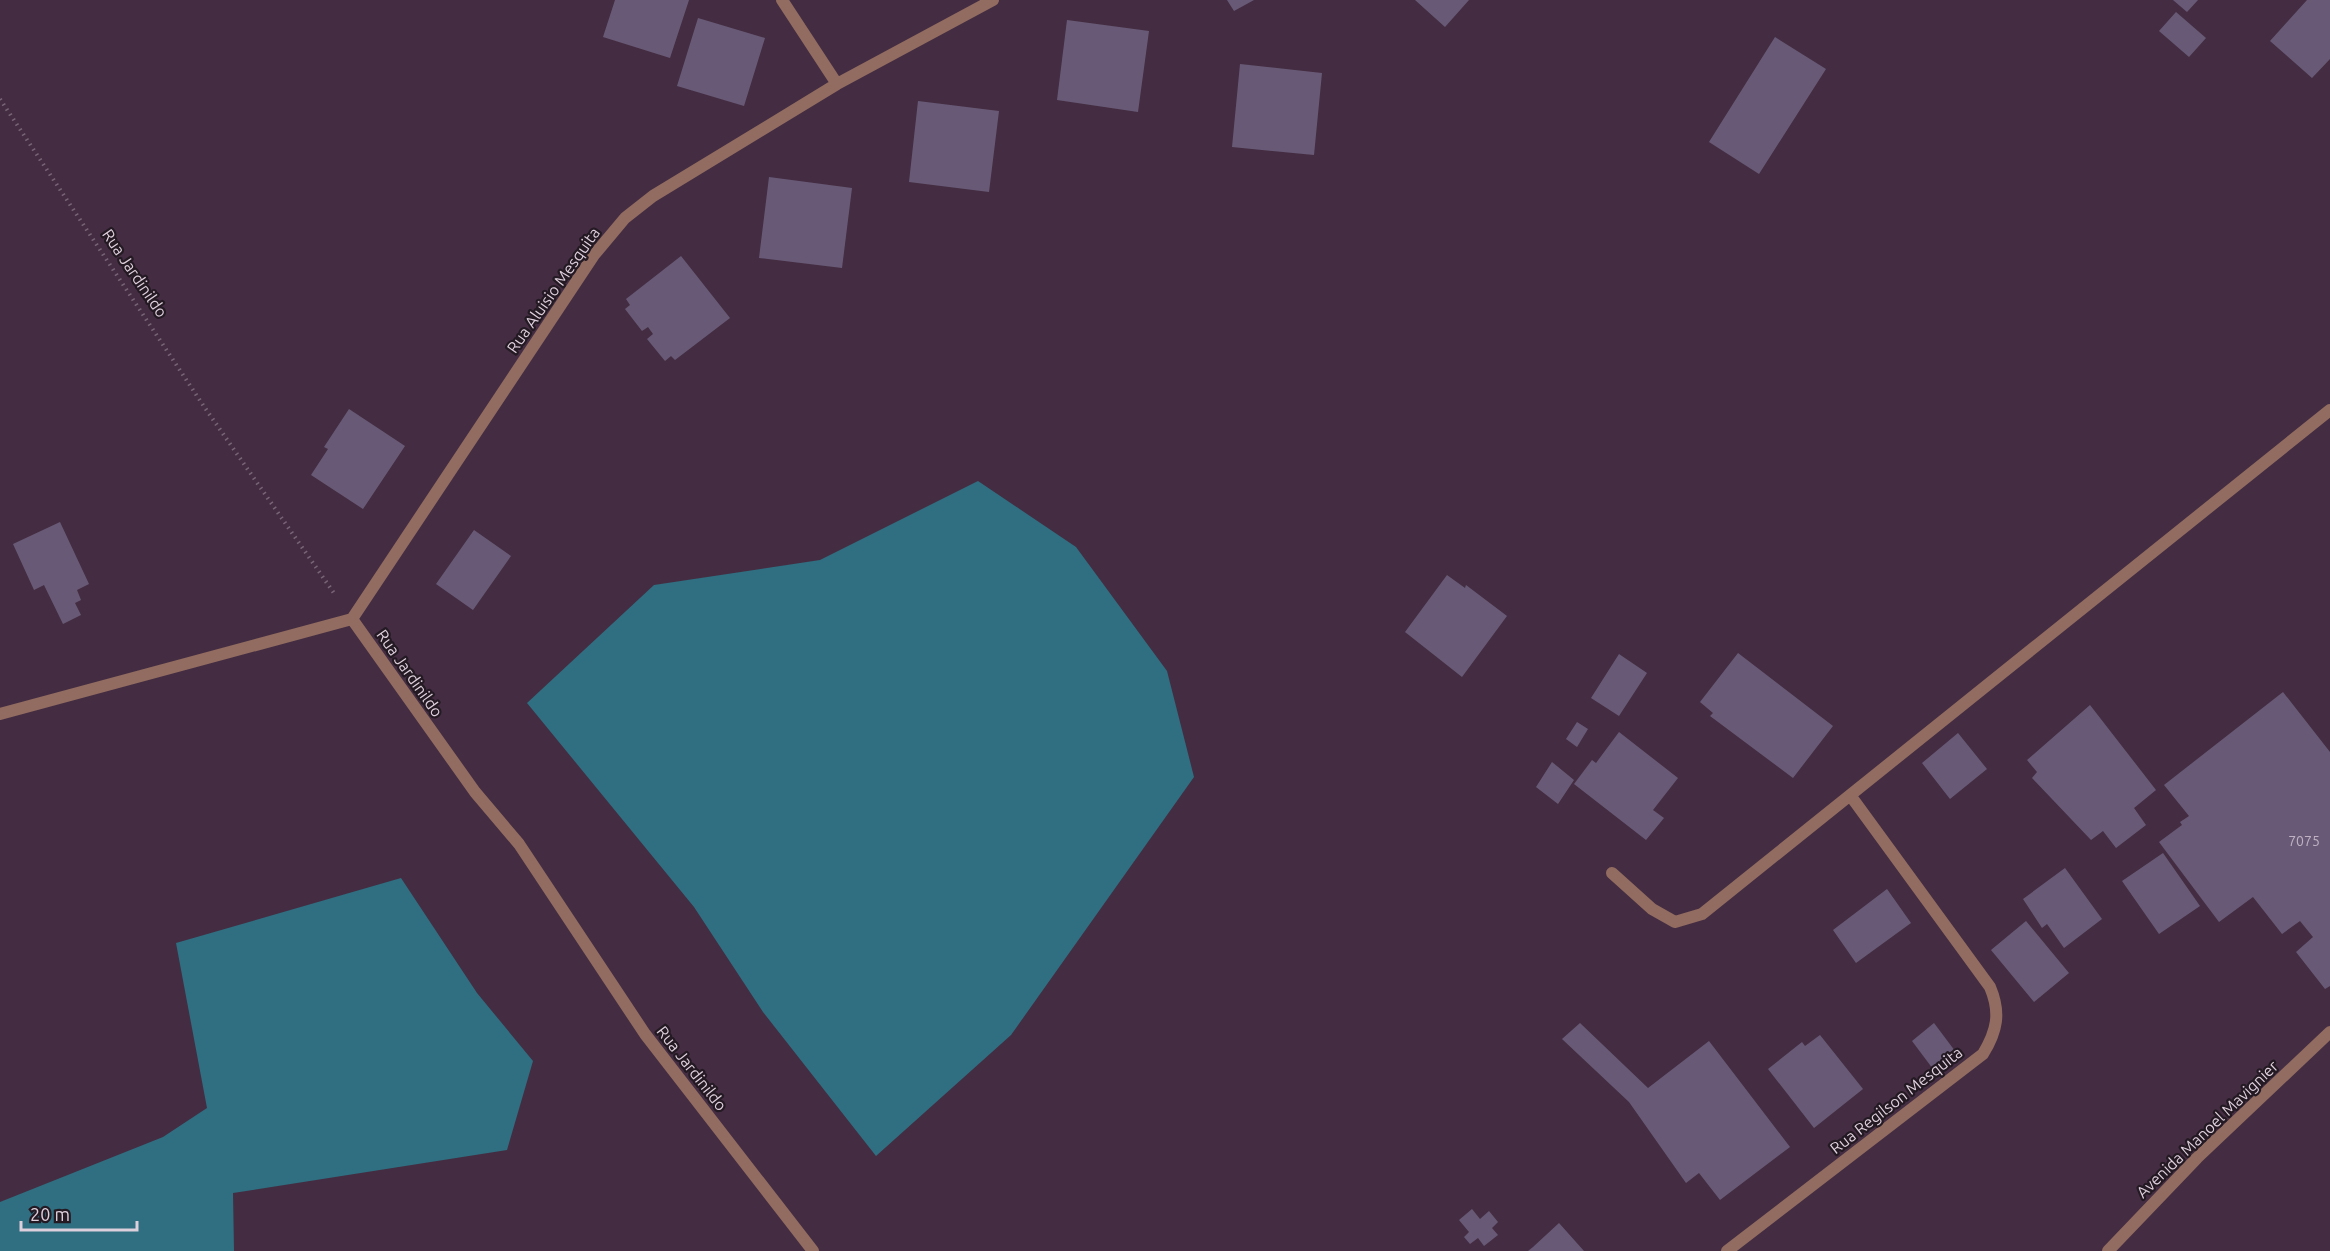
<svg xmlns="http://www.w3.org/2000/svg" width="2330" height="1251" font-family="Ubuntu,sans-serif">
  <rect width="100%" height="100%" fill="#442d42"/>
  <path fill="#2f6f81" d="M978 481 1076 547 1167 671 1194 777 1011 1035 876 1156 763 1012 694 907 527 703 654 585 820 560Z
    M401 878 477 993 533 1061 507 1150 233 1193 234 1251H0V1202L163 1137 207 1108 176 943Z"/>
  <path fill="#685a76" d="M615 0H689L670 58 603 37Z
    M1227 0H1254L1234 11Z
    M1415 0H1469L1445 27Z
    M2173 0H2198L2187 12Z
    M2307 0H2330V59L2312 78 2270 41Z
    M2176 12 2206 38 2189 57 2159 31Z
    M698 18 765 38 744 106 677 86Z
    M1067 20 1149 31 1138 112 1057 100Z
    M1775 37 1826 69 1759 174 1709 142Z
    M1240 64 1322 73 1314 155 1232 147Z
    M918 101 999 111 989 192 909 182Z
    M769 177 852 188 842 268 759 258Z
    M681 256 730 318 675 360 671 356 665 361 647 339 653 334 648 327 642 331 625 309 630 305 626 299Z
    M349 409 405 446 363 509 311 475 328 449 324 447Z
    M60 522 89 584 77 590 81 600 75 603 81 615 63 624 44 585 34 590 13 544Z
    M474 530 511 556 473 610 436 584Z
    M1447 575 1465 588 1466 585 1507 616 1462 677 1405 632Z
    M1738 653 1833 726 1793 778 1710 716 1713 713 1700 702Z
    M1619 654 1647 673 1619 716 1591 698Z
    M2283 692 2330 752V986L2325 989 2296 952 2313 937 2300 921 2282 934 2253 897 2219 922 2159 842 2182 825 2180 822 2189 816 2164 785Z
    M2090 705 2156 790 2134 808 2146 825 2116 848 2103 831 2091 840 2032 778 2037 772 2027 760Z
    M1577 722 1588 729 1577 747 1566 739Z
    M1619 732 1678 778 1653 810 1664 818 1646 840 1574 784 1592 760 1596 763Z
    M1958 733 1987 769 1950 799 1922 763Z
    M1552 762 1574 780 1558 804 1536 787Z
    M2163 853 2200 906 2159 934 2122 881Z
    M2065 868 2102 919 2064 948 2047 924 2042 928 2023 899Z
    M1887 889 1911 923 1856 963 1833 930Z
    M2026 921 2069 973 2034 1002 1991 950Z
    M1580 1023 1648 1088 1709 1041 1790 1147 1720 1200 1699 1173 1686 1183 1629 1102 1562 1039Z
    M1934 1023 1955 1051 1933 1069 1912 1041Z
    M1820 1035 1863 1089 1814 1128 1768 1069 1802 1042 1805 1046Z
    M1472 1209 1480 1219 1489 1211 1498 1222 1492 1228 1498 1235 1484 1246 1478 1238 1470 1244 1464 1237 1469 1232 1459 1220Z
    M1559 1223 1584 1251H1528L1533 1247Z"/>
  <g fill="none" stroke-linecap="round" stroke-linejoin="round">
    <path stroke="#786476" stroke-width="4" stroke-dasharray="1.5 4.5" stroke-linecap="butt" d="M0 99 205 408 336 596"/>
    <path stroke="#926c60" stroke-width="12" d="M782 0 837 84
      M352 619 594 255 625 218 653 196 837 84 993 0
      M352 619 475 792 519 844 645 1034 813 1251
      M0 714 352 619
      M1612 873 1652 909 1675 922 1702 914 2330 410
      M1727 1251 1983 1054C1997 1031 2001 1013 1990 987L1850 795"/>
    <path stroke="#926c60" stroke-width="12" d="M2108 1251 2197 1158 2330 1032"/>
  </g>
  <g text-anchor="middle" stroke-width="4.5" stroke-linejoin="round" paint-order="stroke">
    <g font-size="14" fill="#c0b2c2">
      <text x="2304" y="846">7075</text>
    </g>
    <g font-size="16" fill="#decfdc" stroke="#241a23">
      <text transform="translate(135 273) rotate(56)" y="6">Rua Jardinildo</text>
      <text transform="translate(553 290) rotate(-55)" y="6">Rua Aluisio Mesquita</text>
      <text transform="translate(410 673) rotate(55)" y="6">Rua Jardinildo</text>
      <text transform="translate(692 1068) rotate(52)" y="6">Rua Jardinildo</text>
      <text transform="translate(1896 1100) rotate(-38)" y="6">Rua Regilson Mesquita</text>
      <text transform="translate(2207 1129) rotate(-44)" y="6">Avenida Manoel Mavignier</text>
    </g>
  </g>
  <path d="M21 1221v9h116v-9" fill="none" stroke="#decfdc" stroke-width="3"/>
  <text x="30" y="1221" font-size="18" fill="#decfdc" stroke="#241a23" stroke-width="4.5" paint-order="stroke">20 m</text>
</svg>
